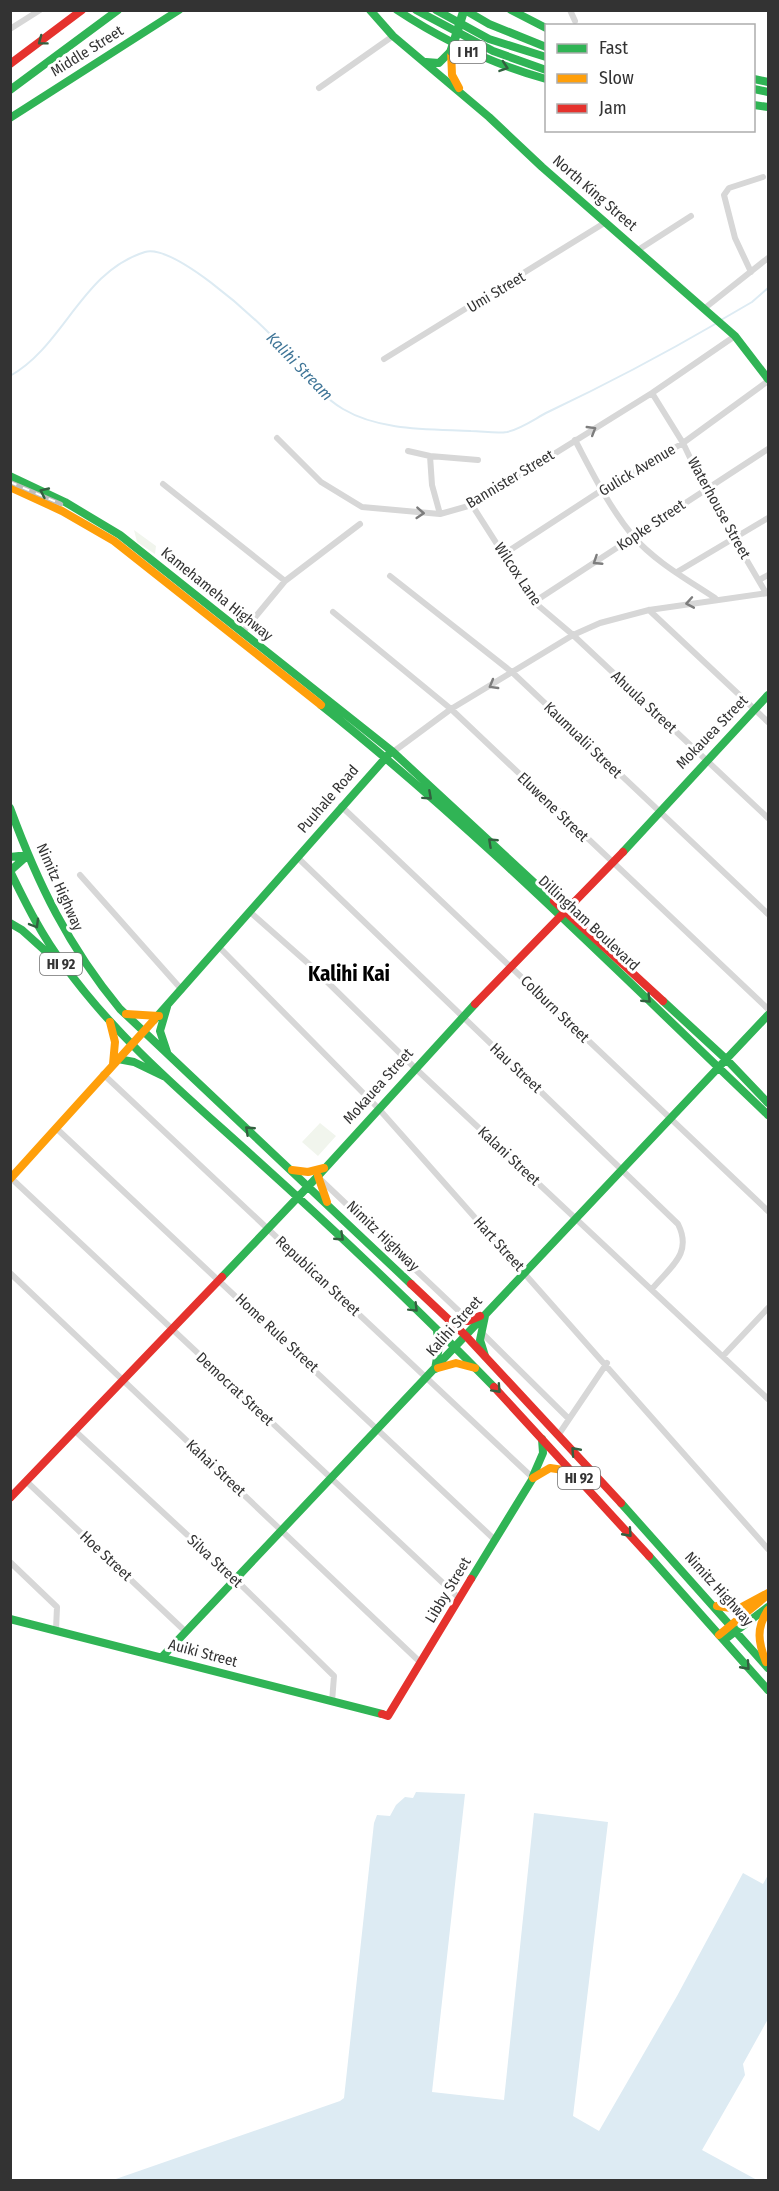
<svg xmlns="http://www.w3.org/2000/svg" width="779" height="2191" font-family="'Fira Sans Condensed',sans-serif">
  <rect width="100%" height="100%" fill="#fff"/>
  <path fill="#f1f5ed" d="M134 530 156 546 155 554 137 542Z
    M320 1123 336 1136 318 1156 302 1142Z"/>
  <path fill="#ddebf3" d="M416 1792 465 1794 432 2092 504 2100 534 1813 608 1822 573 2116 599 2131 677 1996 743 1873 763 1884 768 1875V2019L743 2064 745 2075 702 2150 757 2180H113L340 2101 344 2098 374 1823 377 1815 390 1816 396 1805 405 1797 413 1798Z"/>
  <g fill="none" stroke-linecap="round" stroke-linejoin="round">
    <path stroke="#ddebf3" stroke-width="2" d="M721 320 752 302 768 288
      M10 376C64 346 82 271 145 252 174 244 250 314 271 335 295 359 313 391 343 409 380 431 429 429 471 431 482 431 496 434 507 432 521 429 536 418 548 412 605 385 662 355 717 323"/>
    <path stroke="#d7d7d7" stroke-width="6" d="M570 10 575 21
      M10 29 40 10
      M319 88 393 36
      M638 250 691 216
      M751 272 735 238 724 195 729 188 763 177
      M705 308 768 258
      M384 359 606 222
      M652 393 683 443 705 489 766 593
      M277 438 321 482 362 507 440 514 472 505 652 393 735 336
      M575 440C592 472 609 507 633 536 654 561 688 580 715 598
      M408 451 430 456 478 460
      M430 456 432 485 440 514
      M163 484 285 581
      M472 505 534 602 573 635 768 818
      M504 554 602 490 683 443 768 381
      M677 572 768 518
      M390 576 513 673 768 914
      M759 580 768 575
      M534 602 768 449
      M649 610 768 722
      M333 612 451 709 768 1009
      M242 633 285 581 360 524
      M393 752 451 709 573 635 600 623 649 610 768 593
      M341 806 768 1211
      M298 858 678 1224C693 1254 670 1267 652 1289
      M80 875 182 990
      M250 912 310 965 415 1068 768 1399
      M220 948 378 1108 768 1549
      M103 1074 533 1478
      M56 1128 495 1540
      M11 1178 460 1599
      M320 1179 461 1313 465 1321
      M10 1273 421 1663
      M481 1332 568 1418
      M723 1356 768 1308
      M74 1430 236 1580 334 1676 332 1702
      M559 1434 607 1363
      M26 1481 186 1632
      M10 1562 57 1607 56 1630"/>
    <path stroke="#30b455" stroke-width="8" d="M370 10 393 36 489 117 542 167 735 336 768 379
      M397 10C444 41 492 64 546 79
      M416 10 493 51 546 70
      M436 10 489 39 546 57
      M465 10 489 24 546 47
      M511 10 546 28
      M426 62 439 63 451 51
      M754 79 768 82
      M754 89 768 92
      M10 90 118 10
      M754 105 768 107
      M10 118 179 10
      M10 476 65 502 120 535 393 752 554 901
      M321 705C479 831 622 976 768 1115
      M10 808C38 884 68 946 120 1009L411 1284
      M623 852 768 695
      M10 857 28 855
      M10 871 28 855
      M10 871C26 904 42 936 64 965 118 1040 190 1099 258 1161 339 1234 418 1309 494 1387
      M10 923 22 930 61 965
      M663 1001 727 1060 768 1103
      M167 1007 160 1031 167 1052
      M154 1020 389 754
      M118 1059 134 1062 163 1076
      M222 1277 318 1176 475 1004
      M485 1316 480 1340 485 1356
      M435 1369 439 1347 437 1331
      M533 1476 543 1453 542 1439
      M621 1503 768 1668
      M649 1556 768 1690
      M471 1579 533 1478
      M10 1619 382 1714
      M724 1640 768 1607
      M162 1657 768 1015"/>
    <path stroke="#ff9f0a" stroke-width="8" d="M451 51 452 75 459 88
      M10 487 62 511 114 541 321 705
      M126 1014 159 1016
      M110 1022 115 1042 113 1064
      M292 1170 308 1172 324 1168
      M318 1176 327 1202
      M10 1179 154 1020
      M438 1368 456 1363 475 1368
      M533 1478 550 1468 570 1471
      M717 1606 738 1609 768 1593
      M719 1635 764 1598
      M766 1662C758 1642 756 1628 768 1610"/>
    <path stroke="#e5322d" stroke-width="8" d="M10 64 82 10
      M554 901 663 1001
      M475 1004 623 852
      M411 1284 466 1336 621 1503
      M450 1321H468L480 1316
      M494 1387 649 1556
      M10 1498 222 1277
      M382 1714 388 1716 471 1579"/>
    <defs>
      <path id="rail" d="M10 482 61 504"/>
    </defs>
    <use href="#rail" stroke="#bebebe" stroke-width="4.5"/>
    <use href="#rail" stroke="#fff" stroke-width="2" stroke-dasharray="7" stroke-linecap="butt"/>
    <path stroke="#30b455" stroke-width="9" d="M451 51 464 10"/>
  </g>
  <defs><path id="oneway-chevron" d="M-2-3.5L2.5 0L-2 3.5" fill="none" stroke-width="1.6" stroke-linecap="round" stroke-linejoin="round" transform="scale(1.5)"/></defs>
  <g stroke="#32603f">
    <use href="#oneway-chevron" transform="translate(42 41) rotate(143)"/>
    <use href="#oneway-chevron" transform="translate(504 67) rotate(19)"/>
    <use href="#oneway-chevron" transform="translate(44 492) rotate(-155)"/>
    <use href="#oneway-chevron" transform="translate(428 796) rotate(42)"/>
    <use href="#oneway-chevron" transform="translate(492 842) rotate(-137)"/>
    <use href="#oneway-chevron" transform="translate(35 924) rotate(60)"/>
    <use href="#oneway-chevron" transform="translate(647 999) rotate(44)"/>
    <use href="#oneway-chevron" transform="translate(249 1130) rotate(-137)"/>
    <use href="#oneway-chevron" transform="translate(340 1237) rotate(43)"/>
    <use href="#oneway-chevron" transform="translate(414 1308) rotate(45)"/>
    <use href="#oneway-chevron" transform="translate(497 1389) rotate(47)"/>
    <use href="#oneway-chevron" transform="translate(575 1451) rotate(-132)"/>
    <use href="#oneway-chevron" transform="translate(628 1533) rotate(48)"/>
    <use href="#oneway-chevron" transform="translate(746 1666) rotate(48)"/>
  </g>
  <g stroke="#7d7d7d">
    <use href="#oneway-chevron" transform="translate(592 430) rotate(-31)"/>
    <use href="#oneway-chevron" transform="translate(420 513) rotate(4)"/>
    <use href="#oneway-chevron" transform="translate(597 561) rotate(147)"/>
    <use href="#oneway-chevron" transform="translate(690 603) rotate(170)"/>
    <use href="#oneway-chevron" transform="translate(493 685) rotate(150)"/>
  </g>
  <g text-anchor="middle" stroke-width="6" stroke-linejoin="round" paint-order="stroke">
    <g fill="#fff" stroke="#707070" stroke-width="1.5">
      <rect x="450" y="41" width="36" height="22" rx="4.5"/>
      <rect x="40" y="953" width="42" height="22" rx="4.5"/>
      <rect x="558" y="1467" width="42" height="22" rx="4.5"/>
    </g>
    <g font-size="14" font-weight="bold" fill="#333">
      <text x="468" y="57">I H1</text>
      <text x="61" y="969">HI 92</text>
      <text x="579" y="1483">HI 92</text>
    </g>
    <g font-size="15" fill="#333" stroke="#fff">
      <text transform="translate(87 51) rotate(-32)" y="5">Middle Street</text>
      <text transform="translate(595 193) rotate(41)" y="5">North King Street</text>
      <text transform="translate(496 292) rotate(-31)" y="5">Umi Street</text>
      <text transform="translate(637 470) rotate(-31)" y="5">Gulick Avenue</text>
      <text transform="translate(510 479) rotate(-31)" y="5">Bannister Street</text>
      <text transform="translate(719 508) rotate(61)" y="5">Waterhouse Street</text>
      <text transform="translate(651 525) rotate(-34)" y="5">Kopke Street</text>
      <text transform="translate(518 574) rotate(56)" y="5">Wilcox Lane</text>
      <text transform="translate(217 594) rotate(39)" y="5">Kamehameha Highway</text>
      <text transform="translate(644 702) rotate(43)" y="5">Ahuula Street</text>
      <text transform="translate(712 732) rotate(-46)" y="5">Mokauea Street</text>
      <text transform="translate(583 740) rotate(44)" y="5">Kaumualii Street</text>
      <text transform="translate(328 799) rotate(-49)" y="5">Puuhale Road</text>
      <text transform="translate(553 807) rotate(44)" y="5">Eluwene Street</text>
      <text transform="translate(60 887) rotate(66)" y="5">Nimitz Highway</text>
      <text transform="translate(589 923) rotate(43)" y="5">Dillingham Boulevard</text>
      <text transform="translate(555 1009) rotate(44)" y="5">Colburn Street</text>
      <text transform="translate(516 1068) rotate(43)" y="5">Hau Street</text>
      <text transform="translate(378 1086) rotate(-48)" y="5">Mokauea Street</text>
      <text transform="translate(509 1156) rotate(43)" y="5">Kalani Street</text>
      <text transform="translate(383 1236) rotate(44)" y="5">Nimitz Highway</text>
      <text transform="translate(499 1244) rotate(48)" y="5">Hart Street</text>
      <text transform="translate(318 1276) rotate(43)" y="5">Republican Street</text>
      <text transform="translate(454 1326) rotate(-48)" y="5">Kalihi Street</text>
      <text transform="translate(277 1333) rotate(43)" y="5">Home Rule Street</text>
      <text transform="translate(235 1389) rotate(43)" y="5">Democrat Street</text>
      <text transform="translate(216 1468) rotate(43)" y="5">Kahai Street</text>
      <text transform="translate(106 1556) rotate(43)" y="5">Hoe Street</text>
      <text transform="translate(215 1561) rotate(43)" y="5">Silva Street</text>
      <text transform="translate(719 1589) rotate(48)" y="5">Nimitz Highway</text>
      <text transform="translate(448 1590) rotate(-59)" y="5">Libby Street</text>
      <text transform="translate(203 1653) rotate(15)" y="5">Auiki Street</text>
    </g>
    <g font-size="16" font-style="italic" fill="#3f7597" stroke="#fff">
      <text transform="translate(300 366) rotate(46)" y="6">Kalihi Stream</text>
    </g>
    <g font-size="21" font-weight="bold" fill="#000" stroke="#fff">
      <text x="349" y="981">Kalihi Kai</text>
    </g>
  </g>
  <rect width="779" height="2191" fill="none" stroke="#333333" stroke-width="24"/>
  <rect x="545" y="24" width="210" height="108" fill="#ffffff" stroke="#adadad" stroke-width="1.5"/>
  <rect x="557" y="44" width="30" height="9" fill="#30b455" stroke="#adadad" stroke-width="1.5"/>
  <text x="599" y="54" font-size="18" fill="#333333">Fast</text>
  <rect x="557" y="74" width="30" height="9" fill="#ff9f0a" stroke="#adadad" stroke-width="1.5"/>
  <text x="599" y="84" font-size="18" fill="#333333">Slow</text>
  <rect x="557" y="104" width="30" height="9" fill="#e5322d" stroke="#adadad" stroke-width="1.5"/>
  <text x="599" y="114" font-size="18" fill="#333333">Jam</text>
</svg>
